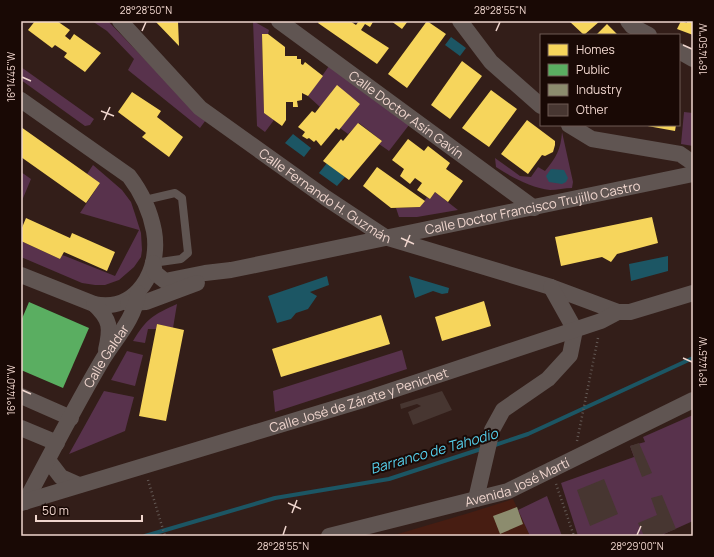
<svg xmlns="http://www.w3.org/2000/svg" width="714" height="557" font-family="Manrope,sans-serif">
  <rect width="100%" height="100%" fill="#331e19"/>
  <path fill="#471d12" d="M513 499 530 536H391L469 513Z"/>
  <path fill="#58324c" d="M92 21H108L154 69 208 117 200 128 128 70 134 59 107 31Z
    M253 21 269 30 268 34H262L264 113 274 120 265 132 257 126Z
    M329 66 409 125 389 151 379 144 382 141 359 123 348 134 340 128 360 104 337 86 320 107 308 96Z
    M21 67 94 119 90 125 85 126 21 80Z
    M684 112 693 113V146L681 144Z
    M562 132 573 182 572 188C565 188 557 190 550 190 532 188 511 177 496 167L495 158 520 176 531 177 538 167 545 171C556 158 561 149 562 132Z
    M93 165 122 190 131 202 135 214 141 233 142 250 141 257 134 267 119 280 105 285H95L82 283 21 257V241L60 259 62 255 65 256 115 276 139 230 80 213 100 183 87 174Z
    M21 172 31 179 21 203Z
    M435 192 458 210 417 217H399L396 208 420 207 427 197 430 199Z
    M177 304 173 328 157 324 156 329H148L145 343 133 341C147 318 153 315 177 304Z
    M402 350 407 369 275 412 273 391Z
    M127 351 143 355 135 386 111 380Z
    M104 391 134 397 125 431 69 454Z
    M693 415V521L664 534V536H578L561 483 634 457 630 446 645 442 643 437Z
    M547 496 562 536H530L518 510Z"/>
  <path fill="#1c5664" d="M451 37 466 48 460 56 445 45Z
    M293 134 311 148 304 157 285 143Z
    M327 163 345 177 337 186 319 173Z
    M551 169 564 170 568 178 566 182 562 184 549 182 546 176Z
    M668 256V271L631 281 629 264Z
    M327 276 329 285 310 292 317 296 308 309 296 313 291 319 277 323 268 296Z
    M409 276 449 288 448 293 442 294 433 291 415 298Z"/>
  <path fill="#f6d55c" d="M35 21H57L70 30 65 36 70 40 74 34 101 53 85 72 64 57 67 53 55 45 52 48 28 30Z
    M155 21H178L179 46Z
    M319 21H350L356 25 359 21H371L373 22 370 27 365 24 361 30 389 48 377 64 318 23Z
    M391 21H408L402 29Z
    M427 21 446 34 407 88 388 74Z
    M569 21H600L584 35Z
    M681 21 687 23V21H693V35L677 29Z
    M607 24 618 35H596Z
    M262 34H268L285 47V56H297V59H301V64L303 65 305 62 323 76 308 96 302 93V100L297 101 298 107H293V102H286V120L282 126 264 113Z
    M462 61 482 76 450 119 431 105Z
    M337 85 360 104 339 130 336 128 321 146 316 140 314 142 309 138 307 139 302 136 305 132 298 127 312 111 315 113Z
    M491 90 517 109 489 147 462 128Z
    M132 92 161 111 157 117 183 137 169 157 142 137 146 133 118 112Z
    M527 120 555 141V145L553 152 545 156 542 155 528 174 501 154Z
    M358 123 382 141 349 180 323 161 341 139 343 141Z
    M642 125H676L675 131Z
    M21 127 100 183 86 203 21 157Z
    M408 139 424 151 428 146 450 163 446 169 463 181 448 202 435 192 430 199 417 190 422 183 415 178 410 184 400 176 404 169 392 160Z
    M377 167 425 201 420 207 391 208 363 186Z
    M652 217 658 243 617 254 611 262 602 257 561 266 555 237Z
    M26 218 70 238 72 233 115 252 107 271 64 252 60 259 21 241V230Z
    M484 301 491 326 442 341 435 317Z
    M381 315 390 344 281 377 272 349Z
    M157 324 184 330 166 421 139 416Z"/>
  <path fill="#5aae61" d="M29 302 89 328 63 388 21 370V321Z"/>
  <path fill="#8c8c6e" d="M517 507 523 524 500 534 493 516Z"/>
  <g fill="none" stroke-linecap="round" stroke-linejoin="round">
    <path stroke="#1c5664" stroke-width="4" d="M492 446 528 434 693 358
      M145 536 275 498 389 479 484 448"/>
  </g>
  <path fill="#473631" d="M442 391 452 410 413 425 408 412 421 406 417 404 401 409 400 404Z
    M639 443 652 473 642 477 630 446Z
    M604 479 618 514 590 526 577 490Z
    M662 495 676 529 663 534 664 536H644L638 523 657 515 651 498Z"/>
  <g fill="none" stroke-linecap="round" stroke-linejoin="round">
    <path stroke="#635955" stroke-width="2.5" stroke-dasharray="1 3" stroke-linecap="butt" d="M577 441 598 338
      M148 480 165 536
      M556 484 574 536"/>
    <path stroke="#605552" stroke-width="8" d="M145 200 175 193 182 198 188 253 181 259 153 263"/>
    <g stroke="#605552" stroke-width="16">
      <path id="s1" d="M120 21 200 108 326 198 385 237 551 287 618 312"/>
      <path id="s2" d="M279 21 534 208"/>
      <path d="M460 21 491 62 541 106"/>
      <path d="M628 21 632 26 649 35"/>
      <path d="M679 51 693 59"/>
      <path d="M21 100 129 176C142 193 150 210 154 231 161 270 137 313 94 304L21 275"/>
      <path d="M569 125 592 139 680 154 693 163"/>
      <path id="s3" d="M153 263 155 273 165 281 205 273 231 270 693 174"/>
      <path d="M128 303 146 302 197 283"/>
      <path d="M94 304C111 320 111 328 106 350"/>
      <path d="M21 396 71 418"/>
      <path d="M21 428 57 443"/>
      <path d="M48 460 61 477 79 485"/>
      <path d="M476 499 492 430 503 410 548 379 570 355 575 330 551 287"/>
      <path id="s4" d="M25 502C51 454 75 406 103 359 116 338 135 318 138 293"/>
      <path id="s5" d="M21 503 366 399 601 321 618 312H630L693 293"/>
      <path id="s6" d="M329 536 508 491 693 400"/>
    </g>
  </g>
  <path fill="none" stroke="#f0d6ce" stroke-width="1.5" d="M142 31 146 22M496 31 500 22M683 45 692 49M22 77 31 81M101 111 114 116M104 120 110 107M401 238 414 244M405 247 410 235M683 358 692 362M22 390 31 394M288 503 301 509M292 513 297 500M283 535 286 526M637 535 641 526"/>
  <g text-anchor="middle" stroke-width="4" stroke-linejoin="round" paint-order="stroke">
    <g font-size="13" fill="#f0d6ce" stroke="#190905">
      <text dy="5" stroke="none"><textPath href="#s2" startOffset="158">Calle Doctor Asín Gavín</textPath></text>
      <text dy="5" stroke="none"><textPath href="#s1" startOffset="271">Calle Fernando H. Guzmán</textPath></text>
      <text dy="5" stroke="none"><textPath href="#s3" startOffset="398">Calle Doctor Francisco Trujillo Castro</textPath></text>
      <text dy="5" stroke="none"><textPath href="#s4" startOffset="167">Calle Galdar</textPath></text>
      <text dy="5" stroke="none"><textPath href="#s5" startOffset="353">Calle José de Zárate y Penichet</textPath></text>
      <text dy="5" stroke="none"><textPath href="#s6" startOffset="196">Avenida José Martí</textPath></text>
    </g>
    <g font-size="14" font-style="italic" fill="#56d1ee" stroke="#190905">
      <text transform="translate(434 451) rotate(-16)" y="5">Barranco de Tahodio</text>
    </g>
  </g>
  <rect width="714" height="557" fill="none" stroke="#190905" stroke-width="44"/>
  <rect x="540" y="34" width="140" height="92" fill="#190905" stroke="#6f5b55"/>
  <rect x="548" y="44" width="20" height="12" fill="#f6d55c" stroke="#6f5b55"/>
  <text x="576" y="54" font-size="12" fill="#f0d6ce">Homes</text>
  <rect x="548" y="64" width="20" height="12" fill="#5aae61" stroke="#6f5b55"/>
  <text x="576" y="74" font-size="12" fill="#f0d6ce">Public</text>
  <rect x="548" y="84" width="20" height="12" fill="#8c8c6e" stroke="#6f5b55"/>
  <text x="576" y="94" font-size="12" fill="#f0d6ce">Industry</text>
  <rect x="548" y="104" width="20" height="12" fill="#473631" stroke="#6f5b55"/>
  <text x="576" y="114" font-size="12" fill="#f0d6ce">Other</text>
  <path d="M36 515v6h106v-6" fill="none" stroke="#f0d6ce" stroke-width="2"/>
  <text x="42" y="515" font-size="12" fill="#f0d6ce" stroke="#190905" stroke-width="3" paint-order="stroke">50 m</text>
  <rect x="22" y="22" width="670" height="513" fill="none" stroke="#f0d6ce" stroke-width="1.5"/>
  <g font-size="10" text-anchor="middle" fill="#f0d6ce">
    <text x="146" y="14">28°28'50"N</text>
    <text x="500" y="14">28°28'55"N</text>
    <text transform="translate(703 49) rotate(-90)" y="4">16°14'50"W</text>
    <text transform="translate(11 77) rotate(-90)" y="4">16°14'45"W</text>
    <text transform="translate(703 362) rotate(-90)" y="4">16°14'45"W</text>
    <text transform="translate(11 390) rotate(-90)" y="4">16°14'40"W</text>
    <text x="283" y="550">28°28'55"N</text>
    <text x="637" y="550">28°29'00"N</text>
  </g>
</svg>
